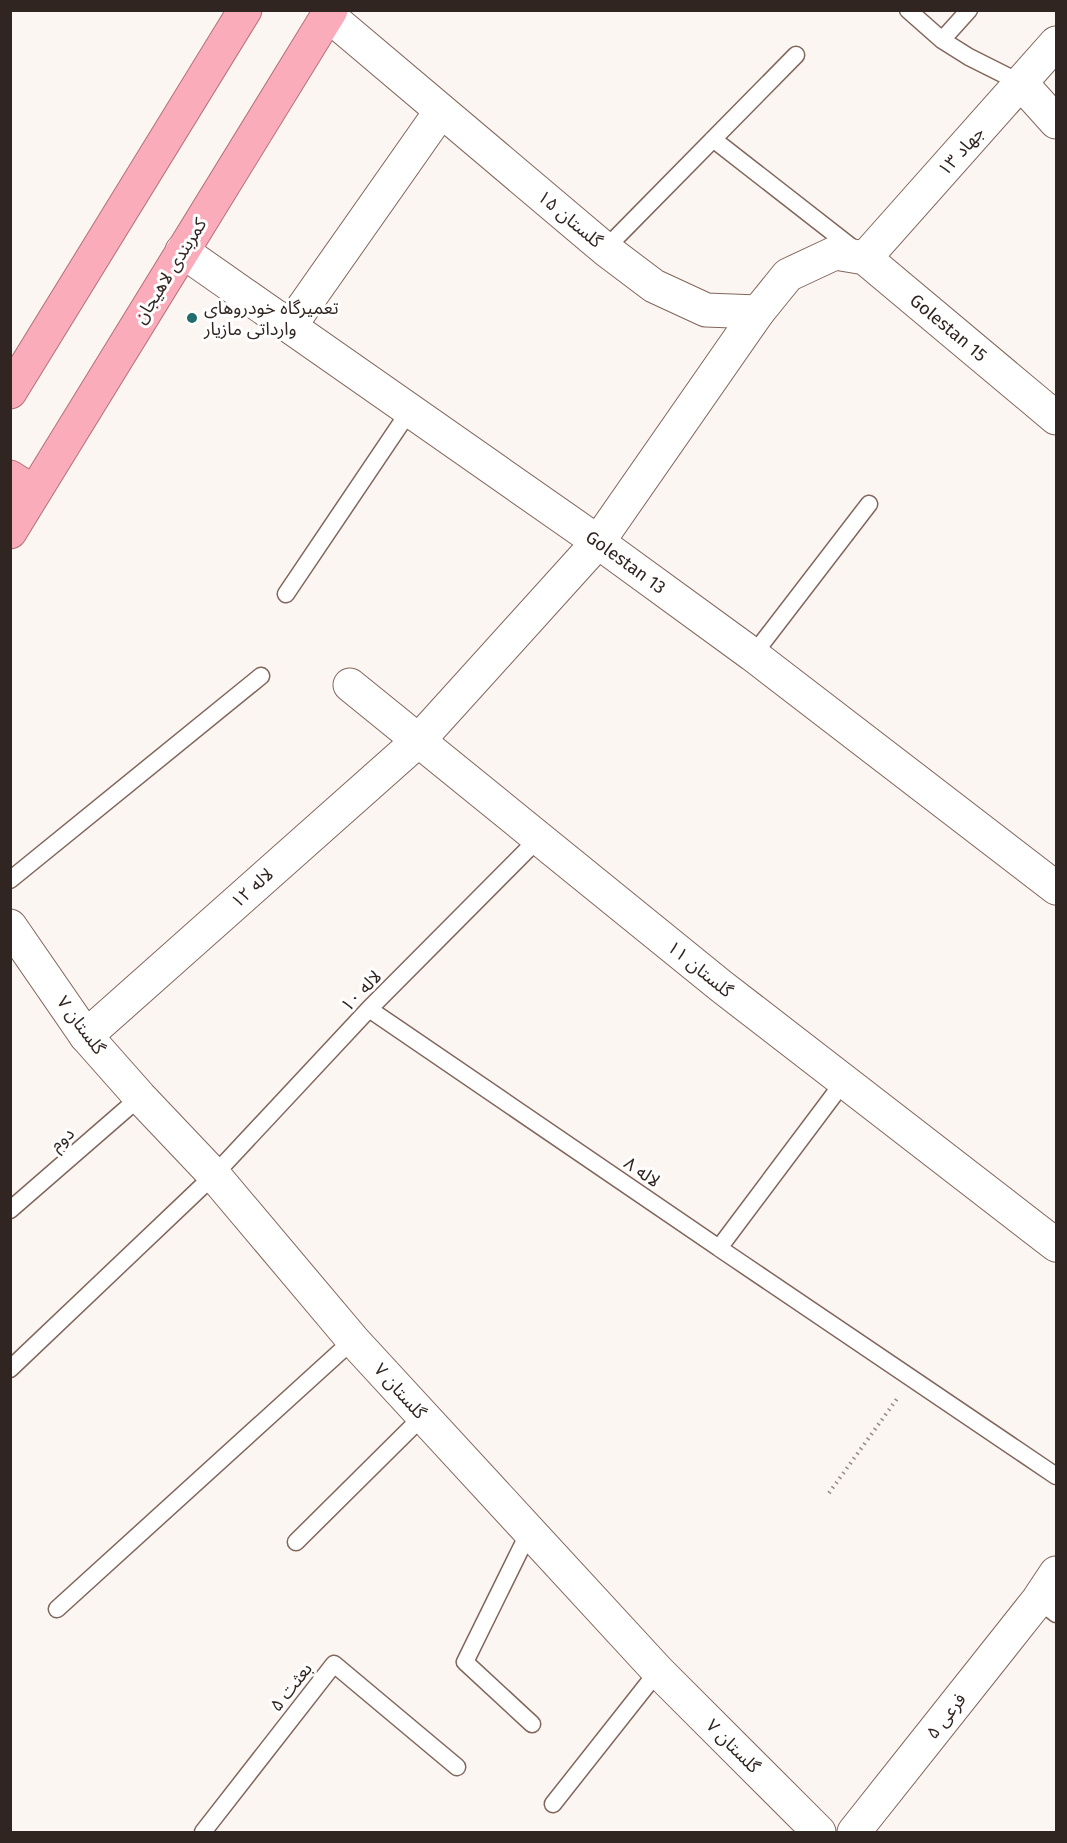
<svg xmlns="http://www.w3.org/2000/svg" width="1067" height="1843" font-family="'Fira Sans','Noto Sans Arabic',sans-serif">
  <rect width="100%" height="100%" fill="#fcf6f3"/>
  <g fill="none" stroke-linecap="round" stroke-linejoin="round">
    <defs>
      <path id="service" d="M908 10 942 40 969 57 1021 83
        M942 40 969 10
        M713 139 854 249
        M605 249 796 55
        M286 594 410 410
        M753 655 869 504
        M10 880 261 676
        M369 1009 719 1248 845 1080
        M10 1210 140 1097
        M719 1248 1056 1476
        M10 1369 214 1175 369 1009 539 838
        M529 1532 465 1662 532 1724
        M296 1542 423 1416
        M1038 1600 1056 1614
        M57 1609 353 1340
        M553 1804 658 1671
        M203 1832 334 1664 457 1767"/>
      <g id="minor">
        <path id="s1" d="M328 15 605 249 654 286 706 310 758 312 788 275 835 253 865 258 1056 418"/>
        <path d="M1021 83 1056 122"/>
        <path id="s2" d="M182 251 598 542 753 655 1056 888"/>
        <path d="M865 258 1056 43"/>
        <path d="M290 326 441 111"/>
        <path d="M350 685 721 986 1056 1245"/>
        <path d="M10 926 86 1036 140 1097 214 1175 353 1340 658 1671 819 1832"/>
        <path d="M86 1036 419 740 598 542 758 312"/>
        <path d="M854 1832 1038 1600 1056 1573"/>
      </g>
      <path id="trunk" d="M10 392 245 10
        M10 477 34 492
        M10 532 331 10"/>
    </defs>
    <use href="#service" stroke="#81665c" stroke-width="19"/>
    <use href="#minor" stroke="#81665c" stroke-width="35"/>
    <use href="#trunk" stroke="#b37079" stroke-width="35"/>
    <path stroke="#938986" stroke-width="4" stroke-dasharray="1.5 4.5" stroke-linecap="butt" d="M829 1493 899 1396"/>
    <use href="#service" stroke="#fff" stroke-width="16"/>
    <use href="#minor" stroke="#fff" stroke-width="33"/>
    <use href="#trunk" stroke="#faacba" stroke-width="33"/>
  </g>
  <circle fill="#216d6d" stroke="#fff" stroke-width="2" cx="192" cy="318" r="6"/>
  <g text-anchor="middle" stroke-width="6" stroke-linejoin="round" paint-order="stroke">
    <g font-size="18" fill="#312521" stroke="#fff">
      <text transform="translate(961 151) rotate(-48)" y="6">جهاد ۱۳</text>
      <text transform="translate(570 219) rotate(40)" y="6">گلستان ۱۵</text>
      <text transform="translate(170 271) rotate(-58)" y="6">کمربندی لاهیجان</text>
      <text dy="6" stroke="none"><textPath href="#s1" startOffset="772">Golestan 15</textPath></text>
      <text dy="6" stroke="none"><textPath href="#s2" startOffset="542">Golestan 13</textPath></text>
      <text transform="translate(252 888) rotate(-42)" y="6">لاله ۱۲</text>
      <text transform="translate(700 969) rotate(39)" y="6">گلستان ۱۱</text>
      <text transform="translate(361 991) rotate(-46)" y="6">لاله ۱۰</text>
      <text transform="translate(81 1025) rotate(53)" y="6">گلستان ۷</text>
      <text transform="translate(62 1139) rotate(-41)" y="6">دوم</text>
      <text transform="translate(642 1172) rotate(34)" y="6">لاله ۸</text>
      <text transform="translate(400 1391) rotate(48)" y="6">گلستان ۷</text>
      <text transform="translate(291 1687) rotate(-52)" y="6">بعثت ۵</text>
      <text transform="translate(946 1716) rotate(-52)" y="6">فرعی ۵</text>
      <text transform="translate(733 1746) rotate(45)" y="6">گلستان ۷</text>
    </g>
    <g font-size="18" fill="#312521" stroke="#fff" text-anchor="start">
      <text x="204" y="314">تعمیرگاه خودروهای<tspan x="204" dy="21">وارداتی مازیار</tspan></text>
    </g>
  </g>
  <rect width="1067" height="1843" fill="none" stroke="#312521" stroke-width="24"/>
</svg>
